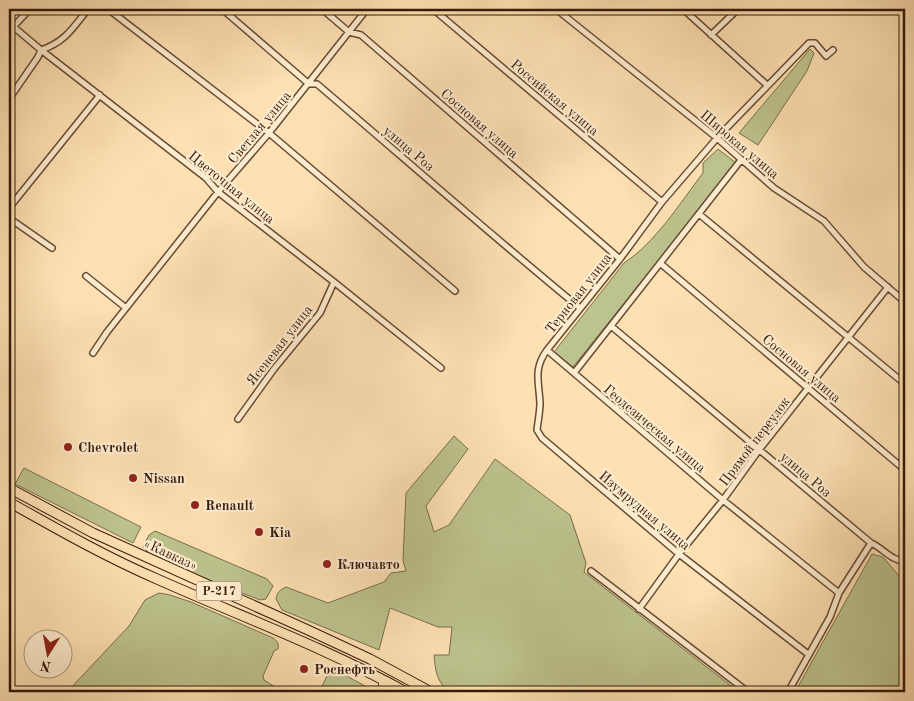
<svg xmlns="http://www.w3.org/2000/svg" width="914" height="701" font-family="'Old Standard TT',serif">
  <rect width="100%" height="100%" fill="#fee1b3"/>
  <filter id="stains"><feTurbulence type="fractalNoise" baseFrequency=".004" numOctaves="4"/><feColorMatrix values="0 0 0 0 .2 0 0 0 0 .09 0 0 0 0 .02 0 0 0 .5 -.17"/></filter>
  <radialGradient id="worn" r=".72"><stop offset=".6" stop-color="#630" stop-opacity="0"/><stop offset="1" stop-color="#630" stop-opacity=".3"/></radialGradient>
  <path fill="#bdc38e" stroke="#796e4c" d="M810 49 814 53 807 71 758 145 739 133Z
    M718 149 736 163 573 367 554 352 624 263C656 242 680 203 703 173V163Z
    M454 436 468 449 426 506 434 532 449 525 495 459 570 515 586 563 584 572 739 692H450C437 684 435 669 434 655H449L452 627H438L390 608 379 650 282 610 276 599C277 592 280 590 286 587L328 603 384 582 391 573 406 571 403 560 406 493Z
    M24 468 141 527 133 543 15 484Z
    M155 531 267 579 273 586 266 599 260 600 158 560 149 553 143 547 149 535Z
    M872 554 883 557 899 576 905 575V692H795Z
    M159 593 170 595 191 602 273 638C277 641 279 643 278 649L274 651 263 676 264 680 283 692H67L129 626 145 600Z
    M336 670 376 692H319L327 676Z"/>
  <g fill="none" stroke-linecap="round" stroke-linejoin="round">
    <defs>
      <path id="street" d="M108 9 269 133 455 291
        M222 9 309 84H317C405 159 491 235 580 308
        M322 9 349 32 361 35 620 259
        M433 9 662 202
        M556 9 717 138 774 188 824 221 864 267 905 302
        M683 9 767 85
        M9 23 41 50 206 178 218 192 334 282 441 368
        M13 27 30 9
        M711 35 738 9
        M9 99 38 57 41 50C65 42 73 28 88 9
        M741 160 574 373 547 350 620 259 662 202 717 138 809 43H815L826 56 833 50
        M9 208 100 95
        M699 214 905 384
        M9 218 52 248
        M660 263 905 470
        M86 276 126 308
        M611 326 871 543
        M547 350C533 369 539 382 540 403 540 412 538 421 537 430L542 438 679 554 808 654
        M93 353 107 332 218 192 269 133 367 9
        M574 373 723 500 839 593
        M238 419 274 369 320 313 334 282
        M591 571 744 689 752 692
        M639 609 679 554 723 500 759 450 888 287
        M788 692 830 617 839 593 871 543C883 548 891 561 905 561"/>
      <path id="primary" d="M383 684 396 692"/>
      <path id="highway" d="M9 488 93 533 308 630 370 659 431 692
        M9 502C57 529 106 557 157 579 240 616 326 648 406 692"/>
    </defs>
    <use href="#street" stroke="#674a35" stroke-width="8"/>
    <use href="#primary" stroke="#35180b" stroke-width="10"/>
    <use href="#highway" stroke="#35180b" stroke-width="11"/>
    <use href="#street" stroke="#feecce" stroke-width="5"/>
    <use href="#primary" stroke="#fee1b3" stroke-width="8"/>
    <use href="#highway" stroke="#fee1b3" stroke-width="9"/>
  </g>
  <g fill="#8f2418" stroke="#feecce" stroke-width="2">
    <circle cx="68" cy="447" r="5"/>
    <circle cx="133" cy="478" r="5"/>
    <circle cx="195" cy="505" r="5"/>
    <circle cx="259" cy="532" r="5"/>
    <circle cx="327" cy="564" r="5"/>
    <circle cx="304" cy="669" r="5"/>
  </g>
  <g text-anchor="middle" stroke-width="4.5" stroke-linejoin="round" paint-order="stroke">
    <rect fill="#feecce" stroke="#715846" stroke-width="1" x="196.5" y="581.5" width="45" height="19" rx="4"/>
    <g font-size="12" font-weight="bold" fill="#35180b">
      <text x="219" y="595">Р-217</text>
    </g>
    <g font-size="14" fill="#35180b" stroke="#feecce">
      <text transform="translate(555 97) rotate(40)" y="5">Российская улица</text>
      <text transform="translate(480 123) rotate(41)" y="5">Сосновая улица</text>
      <text transform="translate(259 127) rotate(-50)" y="5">Светлая улица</text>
      <text transform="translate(740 144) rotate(40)" y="5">Широкая улица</text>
      <text transform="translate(409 148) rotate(40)" y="5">улица Роз</text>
      <text transform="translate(232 187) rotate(39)" y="5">Цветочная улица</text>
      <text transform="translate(578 293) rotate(-52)" y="5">Терновая улица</text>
      <text transform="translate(279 345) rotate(-52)" y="5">Ясеневая улица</text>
      <text transform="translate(802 368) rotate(40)" y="5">Сосновая улица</text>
      <text transform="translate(655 428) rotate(40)" y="5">Геодезическая улица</text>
      <text transform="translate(754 441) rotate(-53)" y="5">Прямой переулок</text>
      <text transform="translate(806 474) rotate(40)" y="5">улица Роз</text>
      <text transform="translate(645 510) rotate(40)" y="5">Изумрудная улица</text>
      <text transform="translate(171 554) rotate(25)" y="5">«Кавказ»</text>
    </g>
    <g font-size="14" font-weight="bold" fill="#35180b" stroke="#feecce" text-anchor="start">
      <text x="78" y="452">Chevrolet</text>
      <text x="143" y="483">Nissan</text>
      <text x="205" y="510">Renault</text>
      <text x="269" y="537">Kia</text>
      <text x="337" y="569">Ключавто</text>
      <text x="314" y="674">Роснефть</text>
    </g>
  </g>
  <rect width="914" height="701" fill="none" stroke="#fee1b3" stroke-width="30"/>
  <rect x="10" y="10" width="894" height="681" fill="none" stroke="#35180b" stroke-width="2.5"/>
  <rect x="15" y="15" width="884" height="671" fill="none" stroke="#35180b"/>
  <g transform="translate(48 654) rotate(191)"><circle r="24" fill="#feecce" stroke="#ae9780"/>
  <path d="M0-4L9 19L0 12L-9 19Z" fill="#8f2418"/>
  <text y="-8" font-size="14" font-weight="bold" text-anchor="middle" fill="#35180b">N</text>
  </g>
  <rect width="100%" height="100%" filter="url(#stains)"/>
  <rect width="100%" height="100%" fill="url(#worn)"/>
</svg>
